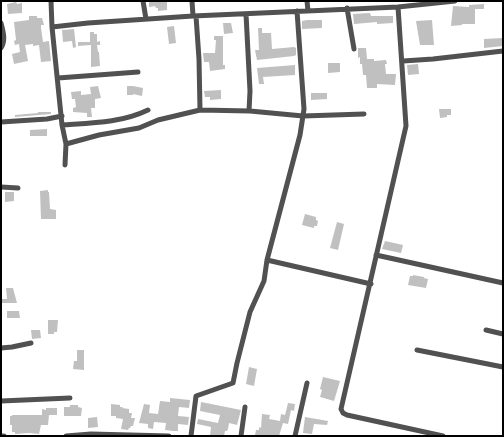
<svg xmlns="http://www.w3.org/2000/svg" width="504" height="437" font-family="Ubuntu,sans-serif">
  <rect width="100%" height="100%" fill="#fff"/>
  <path fill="#c0c0c0" d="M149 1H165L167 2V10L158 11V8H156L155 6 149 7Z
    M16 2 17 4 22 3V13L8 14 7 4Z
    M484 4V9H475V24H462V25L451 26 453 6 469 7V5Z
    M370 13 371 16H393V23L377 24V22L354 24 353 14Z
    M29 16H37V18H42L44 25H41V28L43 42 49 41 51 61 41 62 39 45 33 46V44L25 45 28 61 14 64 12 54 20 52 19 44 15 45 14 41 16 40 14 22 29 20Z
    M307 20H322V28L302 29V21Z
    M432 20 434 45H420L416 21Z
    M223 23H231L233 33 224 34Z
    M174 26 176 43 169 44 167 27Z
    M258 28H262V33H271L272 49 294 47 296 48V55L294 56 257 60 255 50H259Z
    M74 29 76 47 73 48 72 41 63 42 62 30Z
    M90 32H94V34H97V42L100 41V45H97L98 52H99L100 66 91 67V45L78 46V42H90Z
    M214 36H223V65H225V69L210 71 209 62H204L203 53H215L216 40H214Z
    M503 38V46L484 48V39Z
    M358 48H366L367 59H374V61L386 60 387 64H385L386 74H396L395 85 377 84V88H367L366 75H363L362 64H360V57L358 58Z
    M328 63H340V72L328 73Z
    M418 64 419 74 408 75 407 65Z
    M295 65V75L263 77 264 84H259L257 68Z
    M98 86 101 98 95 99V108H91L92 117H87V113L73 112V108L76 107 75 99H72L71 92 81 91V95L91 94 90 87Z
    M127 86H133L143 88 142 96 133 94V95H127Z
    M221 90V99L210 100V97H205L204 91Z
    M311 93H327V99L311 100Z
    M439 109H451V115H447V117L440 118Z
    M38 112H51V114L15 117V115L38 113Z
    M47 129V136H30V130Z
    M48 190V192H49L50 209 56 210V219H41L40 191Z
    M5 192H14V201L5 202Z
    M305 214 316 217V220L318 221 317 226H314V228L302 225Z
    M337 222 344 224 338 250 330 248Z
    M385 241 403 245 401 253 382 249Z
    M413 275 424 277V278L428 279 426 288 408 285 410 276H413Z
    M6 288H13L17 303H1V299H7Z
    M7 311H19L20 318H7Z
    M48 320H58L57 332H54V334H48Z
    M31 330H40L41 338 32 339Z
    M77 350H84V370L73 369 74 361H77Z
    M249 367 257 369 254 386 246 384Z
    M323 377 340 381 334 401 320 397 322 390 320 389Z
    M170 398 190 400 189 408 179 407 178 416 189 417 188 425 178 424V431H173L165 430 166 423 154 422 153 429 148 428V424L139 423 144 404 150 405 149 413 158 414 160 401 170 402Z
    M201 402 241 410 237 425 229 423 228 429 227 431H225L224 436H210L211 427 197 424 198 419 218 423 220 415 200 411Z
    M288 403 295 404 294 411 291 410 288 424 283 423 279 436 255 435 256 430H259V427L261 428 262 414 270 415 269 419 280 421 281 414 285 415Z
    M111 404 120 405V407H123L122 408 129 409V413H132L131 418H135L133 426H131L130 428H129L128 430 121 429 123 419 116 418V416H111Z
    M70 405H78V407L82 408 81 416H64V407H70Z
    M46 408H57V415H49L48 425H41L39 434 29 433 15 434V432H12V425H10V416H12V415H42V409L46 410Z
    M97 417 98 427 88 428V418Z
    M305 417 328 421 327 425 314 424 312 434 303 433Z"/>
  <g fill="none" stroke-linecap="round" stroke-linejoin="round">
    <path stroke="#515151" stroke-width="5" d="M51 1 52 27 62 125 66 144 65 165
      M143 1 146 19
      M192 1 193 16
      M307 1 308 11
      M398 7 406 126 341 409 343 413 347 415 443 436
      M347 8 354 49
      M297 11 304 109 300 135 267 260 371 284
      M246 14 250 91 249 111
      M196 16 199 59 200 110
      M1 23C3 31 6 40 1 48
      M52 27 88 23 193 16 398 7 455 1
      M403 61 433 59 503 51
      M58 78 138 72
      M1 122 47 119 62 116
      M62 125C92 123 121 123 148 110
      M66 144 99 135 139 128 158 120 200 110 250 111 303 116 364 114
      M1 187 18 188
      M376 255 503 283
      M486 330 503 334
      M1 348 12 347 31 343
      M417 350 503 367
      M1 401 70 398
      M1 436H4
      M66 436 91 434 169 436
      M191 436 196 396 233 383 237 363 250 312 264 281 267 260
      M241 436 245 407
      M295 436 307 383"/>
  </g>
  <rect width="504" height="437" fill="none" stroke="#000000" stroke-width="4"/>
</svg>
